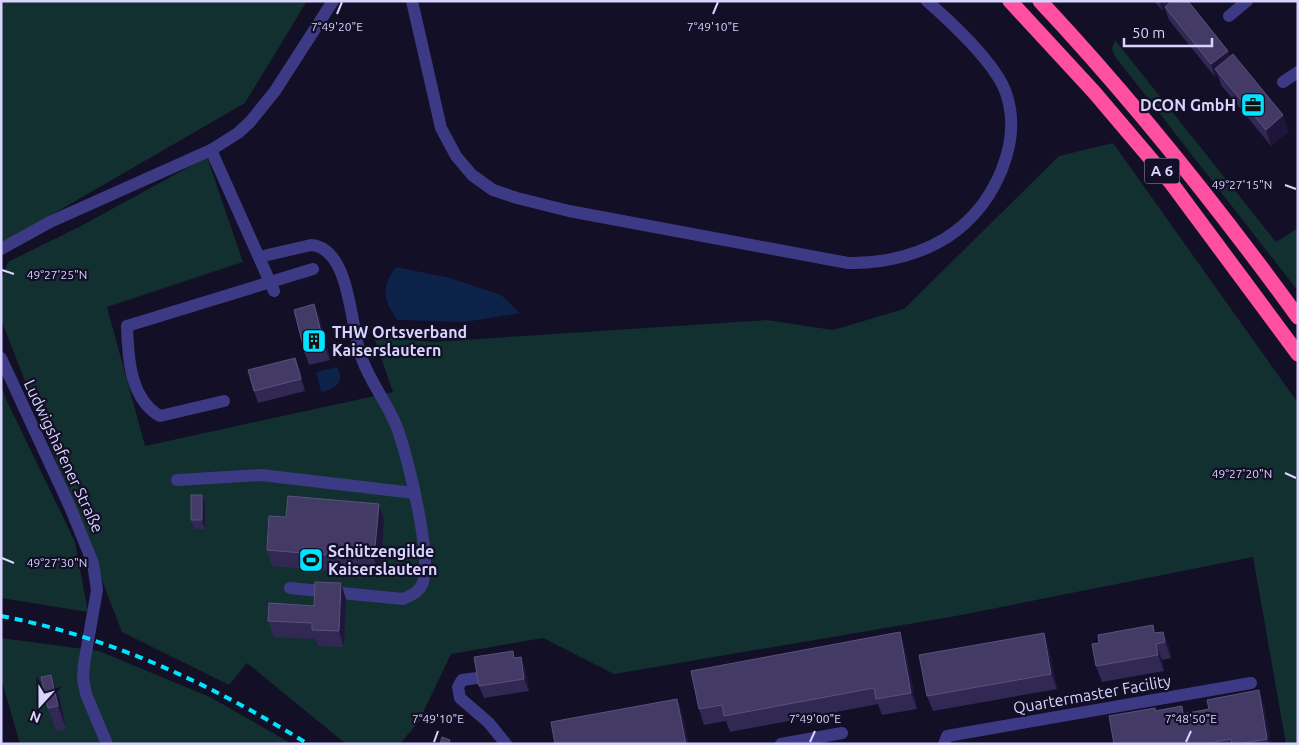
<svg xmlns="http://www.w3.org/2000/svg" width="1299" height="745" font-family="Ubuntu,sans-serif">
  <rect width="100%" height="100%" fill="#130f26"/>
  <path fill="#12302f" d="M1 1H307L245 103 1 244Z
    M1115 40 1276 242 1298 228V291L1114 55 1112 48Z
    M1113 143 1298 403V744H1286L1253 557 956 616 614 674 543 638 451 654 419 721 400 744H346L247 663 229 685 122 632 1 319V280L8 262 81 226 207 157 243 262 107 307 145 446 393 392 374 337 433 342 767 320 833 330 904 309 1059 156Z
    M1 384 5 397 75 542 88 612 1 598Z
    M1 638 99 651 210 697 292 744H20L1 678Z"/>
  <path fill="#0c2248" d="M396 267 450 278 501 295 520 313 465 322 397 320C383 299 381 288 396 267Z
    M337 367C346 382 335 389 321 392L316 372Z"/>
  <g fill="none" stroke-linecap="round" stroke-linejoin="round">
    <path stroke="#3d3a85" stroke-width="12" d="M412 1 441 128 456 156 472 175 493 190 517 198 569 211 848 263C884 264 926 254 956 231 995 201 1023 142 1006 93 996 64 951 22 927 1
      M1229 16 1247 1
      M1283 82 1298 72
      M211 150 274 291
      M1 249 50 222 211 150 238 133 250 122 275 91 333 1
      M259 257 311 245C352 248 350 331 362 359 371 384 389 405 398 430 408 460 432 554 423 582 420 592 412 595 403 599L290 588
      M1 358 70 507 93 563 97 590 84 664 83 679 86 694 107 744
      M224 401 160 416C130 399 128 358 127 326L313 269
      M177 480 261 475 414 493
      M477 678 462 680 458 687 460 698 489 723 506 744
      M781 744 842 733
      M944 744 947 736 1251 683"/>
    <path stroke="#ff4fa3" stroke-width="15" d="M1010 1 1094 92 1172 184 1298 354
      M1040 1C1133 100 1218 207 1298 317"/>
    <path stroke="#00e5ff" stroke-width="4" stroke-dasharray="8 6" stroke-linecap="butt" d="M1 616C111 637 213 685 308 744"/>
  </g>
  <path fill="#312854" d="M1154 1H1188L1228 51 1230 57 1289 131 1271 146 1221 85 1218 75 1215 77 1169 20 1165 8 1162 10Z
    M319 316 330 360 309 365 305 353Z
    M295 358 300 370 305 391 258 403 254 391Z
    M202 495 205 503V529H194L191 520Z
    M286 517 384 520 380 575 272 566 267 550Z
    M346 599 344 647 318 646 315 639 274 637 268 621 314 606Z
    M1153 625 1155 633 1163 632 1169 647 1171 658 1162 660 1164 671 1102 682 1096 666 1099 643Z
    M905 648 917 709 882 715 878 704 730 732 726 721 704 725 699 709Z
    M1049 648 1057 689 933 711 927 696Z
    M521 657 525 669 529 691 484 698 479 686 515 658Z
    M51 675 60 698 66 729 56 731 48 708Z
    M1264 706 1271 744H1114L1155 708 1156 711 1185 714Z"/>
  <path fill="#1d163a" d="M1159 1H1173L1162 10Z
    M1228 51 1232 63 1215 69 1218 75 1215 77 1211 64Z
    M1283 115 1289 131 1271 146 1266 130Z
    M314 304 319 316 330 360 325 348Z
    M295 358 300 370 305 391 301 379Z
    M202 495 205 503V529L202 520Z
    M379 504 384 520 380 575 374 559Z
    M341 583 346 599 344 647 339 631Z
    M900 632 905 648 917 709 911 693Z
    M1163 632 1169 647 1171 658 1165 642Z
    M1044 633 1049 648 1057 689 1051 674Z
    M1156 644 1162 660 1164 671 1158 655Z
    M521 657 525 669 529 691 524 679Z
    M51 675 60 698 66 729 58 706Z
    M1259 690 1264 706 1271 744H1269L1267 739Z
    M677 699 683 715 689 744H686Z"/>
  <path fill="#433a66" stroke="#5a527e" d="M1172 1H1188L1228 51 1211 64 1165 7Z
    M1233 54 1283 115 1266 130 1215 69Z
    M314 304 325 348 305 353 294 310Z
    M295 358 301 379 254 391 248 370Z
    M191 495H202V520H191Z
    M288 496 379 504 374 559 267 550 269 516 286 517Z
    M315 582 341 583 339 631 312 630V623L268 621 269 603 314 606Z
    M1153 625 1154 633 1163 632 1165 642 1156 644 1158 655 1096 666 1092 644 1099 643 1098 635Z
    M900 632 911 693 876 699 874 688 724 716 722 705 699 709 691 671Z
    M1044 633 1051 674 927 696 919 655Z
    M513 651 514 658 521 657 524 679 479 686 474 657Z
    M51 675 58 706 48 708 41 677Z
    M1259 690 1267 739 1239 744H1232L1231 739 1203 744H1114L1109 716 1155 708V711L1182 706 1183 714 1209 709 1207 700Z
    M677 699 686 744H555L551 722Z
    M442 737 450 740 449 744H440Z"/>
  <path fill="none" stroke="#d9d4ff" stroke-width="2" d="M337 14 342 2M713 14 718 2M1285 185 1296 189M2 270 14 274M1285 473 1296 478M2 558 14 563M434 742 438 731M810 742 815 731M1186 742 1191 731"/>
  <defs>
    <symbol id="office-square" viewBox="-11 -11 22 22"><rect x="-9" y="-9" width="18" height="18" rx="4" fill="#00e5ff" stroke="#130f26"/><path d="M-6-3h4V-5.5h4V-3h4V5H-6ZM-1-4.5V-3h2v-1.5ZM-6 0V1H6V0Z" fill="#111"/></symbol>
    <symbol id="building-square" viewBox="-11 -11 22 22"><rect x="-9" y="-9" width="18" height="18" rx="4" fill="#00e5ff" stroke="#130f26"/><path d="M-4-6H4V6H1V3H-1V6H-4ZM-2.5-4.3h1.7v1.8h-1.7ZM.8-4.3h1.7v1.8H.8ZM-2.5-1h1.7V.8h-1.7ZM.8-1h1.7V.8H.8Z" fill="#111"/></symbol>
    <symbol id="stadium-square" viewBox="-11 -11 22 22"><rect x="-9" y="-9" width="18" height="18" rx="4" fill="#00e5ff" stroke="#130f26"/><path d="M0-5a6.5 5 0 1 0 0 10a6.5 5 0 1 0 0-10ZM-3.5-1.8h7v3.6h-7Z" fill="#111"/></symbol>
  </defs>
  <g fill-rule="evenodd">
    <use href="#office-square" x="1239" y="91" width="28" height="28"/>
    <use href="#building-square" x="300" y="327" width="28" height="28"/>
    <use href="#stadium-square" x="297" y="546" width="28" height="28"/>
  </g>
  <g text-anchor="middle" stroke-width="4.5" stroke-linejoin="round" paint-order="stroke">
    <rect fill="#130f26" stroke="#9e99be" stroke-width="1" x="1144.5" y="158.5" width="35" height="25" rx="4"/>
    <g font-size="15" font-weight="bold" fill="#d9d4ff">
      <text x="1162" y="176">A 6</text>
    </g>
    <g font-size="16" font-weight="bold" fill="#d9d4ff" stroke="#130f26" text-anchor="start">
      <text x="1236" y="111" text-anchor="end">DCON GmbH</text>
      <text x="332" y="338">THW Ortsverband<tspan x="332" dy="18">Kaiserslautern</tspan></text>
      <text x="328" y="557">Schützengilde<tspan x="328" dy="18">Kaiserslautern</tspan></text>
    </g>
    <g font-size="16" fill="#d9d4ff" stroke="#130f26">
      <text transform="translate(64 456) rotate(65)" y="6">Ludwigshafener Straße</text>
      <text transform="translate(1092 694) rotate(-10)" y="6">Quartermaster Facility</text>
    </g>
  </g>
  <g font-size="12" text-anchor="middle" fill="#d9d4ff" stroke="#130f26" stroke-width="4.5" stroke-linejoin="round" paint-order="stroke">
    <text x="337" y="31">7°49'20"E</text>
    <text x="713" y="31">7°49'10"E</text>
    <text x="1242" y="189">49°27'15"N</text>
    <text x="57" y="279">49°27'25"N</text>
    <text x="1242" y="478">49°27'20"N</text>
    <text x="57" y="567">49°27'30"N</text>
    <text x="438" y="723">7°49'10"E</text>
    <text x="815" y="723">7°49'00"E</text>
    <text x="1191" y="723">7°48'50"E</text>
  </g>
  <rect width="1299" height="745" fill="none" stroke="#d9d4ff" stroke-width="5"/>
  <g transform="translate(40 705) rotate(201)" stroke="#130f26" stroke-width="4" paint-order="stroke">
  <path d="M0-4L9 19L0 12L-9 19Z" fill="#d9d4ff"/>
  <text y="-8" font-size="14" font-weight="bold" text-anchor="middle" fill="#d9d4ff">N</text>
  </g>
  <path d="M1124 38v8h88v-8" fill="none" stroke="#d9d4ff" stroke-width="2.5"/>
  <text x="1132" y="38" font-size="15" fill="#d9d4ff" stroke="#130f26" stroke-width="4" paint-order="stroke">50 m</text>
</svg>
